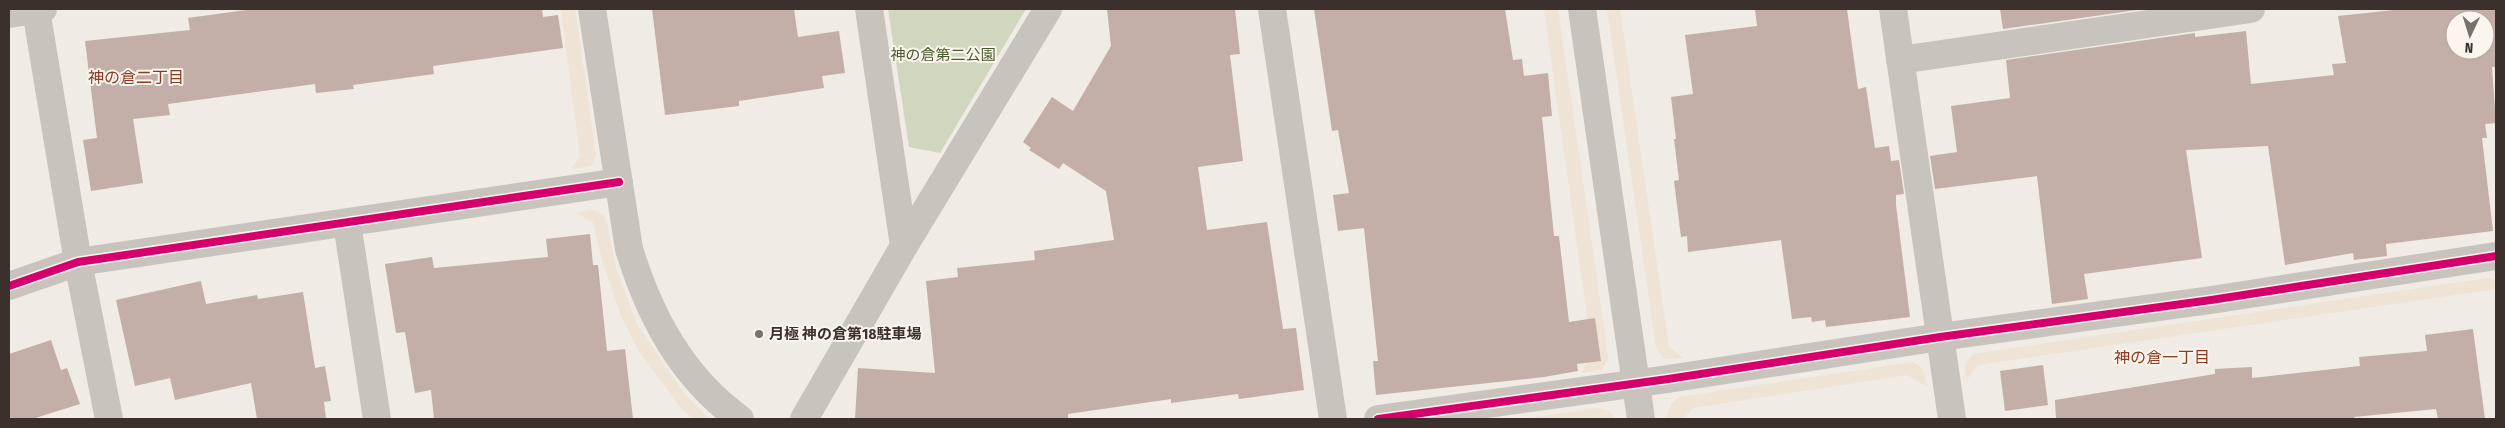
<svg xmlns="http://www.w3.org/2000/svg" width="2505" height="428" font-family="'Fira Sans Condensed','Noto Sans JP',sans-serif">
  <rect width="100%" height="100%" fill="#f0ebe5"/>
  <path fill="#d1d6bf" d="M888 9H1026L940 153 909 147Z"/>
  <path fill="#eee3d5" d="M561 9H575L596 155 591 166 571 169 580 156Z
    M1544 9H1558L1608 356 1605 366 1601 370 1582 373 1592 352Z
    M1607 9H1620L1669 347 1683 358 1664 359 1656 347Z
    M593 210 604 215 607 223 616 268 637 324 683 392 709 419H694L681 408 640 353 621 316 602 260 593 222 576 213Z
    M2487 278 2496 280V289L1978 365 1966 381 1965 365 1973 354Z
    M1913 362 1922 368 1928 387 1907 375 1693 408 1683 419H1666L1671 404 1679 397 1686 396Z
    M1599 408 1610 412 1616 419H1523Z"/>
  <path fill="#c3afa7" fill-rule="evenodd" d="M253 9H542L543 17 558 15 563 48 433 66 434 74 353 85 354 89 316 93 315 84 168 104 170 115 133 119 143 183 91 191 83 140 97 138 85 41 190 30 188 18Z
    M652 9H794L798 37 839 31 845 73 822 76 824 88 739 101V106L665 115Z
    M1107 9H1235L1240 54 1230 55 1243 161 1198 167 1207 230 1267 222 1283 329 1296 328 1304 390 1239 399 1238 394 1171 403V399L1068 414V419H855L858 368 935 373 926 281 958 277 957 268 1035 260 1034 251 1114 240 1106 191 1063 163 1059 169 1029 150 1031 148 1023 142 1052 97 1073 111 1111 46Z
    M1314 9H1505L1513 60 1522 59 1524 76 1548 73 1552 116 1542 117 1554 236H1559L1569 322 1595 318 1601 361 1577 364 1578 371 1544 377 1376 395 1373 361H1378L1364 228 1338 231 1333 195 1349 193 1338 130 1332 131Z
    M1755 9H1847L1858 89 1866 87 1875 148 1889 146 1891 161 1899 160 1904 194 1896 195V205L1910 317 1826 327 1825 320 1812 322 1811 317 1792 319 1781 240 1688 252 1687 236 1681 237 1674 181 1679 180 1674 139H1676L1671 97 1693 94 1685 35 1757 26Z
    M2000 9H2144L2003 29Z
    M2403 9H2496V67H2492L2496 123 2485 124 2487 138H2482L2493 231 2386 244 2387 256 2354 260 2353 253 2285 265 2268 146 2186 150 2202 258 2084 274 2088 299 2052 304 2037 176 1935 189 1930 156 1957 152 1951 106 2010 98 2006 60 2195 33V37L2246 31 2251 84 2334 75 2332 64 2346 63 2338 16ZM2455 20H2485V50H2455Z
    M590 234 593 265H598L607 351 625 349 633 419H434L431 390 415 393 405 332 396 333 385 264 432 257 434 268 548 257 546 239Z
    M201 281 206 304 257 295 258 299 303 292 315 368 325 366 331 401 324 402 326 419H257L251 383 175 400 170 378 135 386 116 300Z
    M2473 329 2485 419H2438L2436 409 2354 417 2355 419H2056L2055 400 2215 374V369L2252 367V378L2360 366 2359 357 2427 351 2425 335Z
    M51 340 61 370 67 368 80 404 32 419H9V354Z
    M2043 365 2048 405 2005 411 2000 371Z"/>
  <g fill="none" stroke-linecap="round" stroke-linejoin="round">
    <path stroke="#c9c3be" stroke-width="28" d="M592 9 629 249C650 317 682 377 740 419
      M869 9 904 246
      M1272 9 1333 419
      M1893 9 1952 419
      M36 10 78 262 109 419
      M9 14 43 9
      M1900 60 2251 9
      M347 223 377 419
      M9 286 78 262 619 182
      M804 419 904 246 1048 9
      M1378 419 1668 379 1940 337 2211 300 2496 256"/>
    <path stroke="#c9c3be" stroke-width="28" d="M1582 9 1641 419"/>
    <defs>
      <path id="cycleway" d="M9 286 78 262 619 182
        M1378 419 1668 379 1940 337 2211 300 2496 256"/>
    </defs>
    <use href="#cycleway" stroke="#fbf5ee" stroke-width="11"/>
    <use href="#cycleway" stroke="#d6006c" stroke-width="8"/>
  </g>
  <circle fill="#7a716c" stroke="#fbf5ee" stroke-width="2" cx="759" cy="334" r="5"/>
  <g text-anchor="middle" stroke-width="4" stroke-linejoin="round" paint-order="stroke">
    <g font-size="15" fill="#4a5a2e" stroke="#fbf5ee">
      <text x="943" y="60">神の倉第二公園</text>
    </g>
    <g font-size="15" font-weight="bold" fill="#3b302b" stroke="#fbf5ee" text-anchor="start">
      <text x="769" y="339">月極 神の倉第18駐車場</text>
    </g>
    <g font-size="16" fill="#8c3b22" stroke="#fbf5ee">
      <text x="136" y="83">神の倉二丁目</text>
      <text x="2162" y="363">神の倉一丁目</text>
    </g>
  </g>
  <rect width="2505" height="428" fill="none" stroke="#3b302b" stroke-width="20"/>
  <g transform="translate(2470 35) rotate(184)"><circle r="24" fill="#fbf5ee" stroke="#aea6a0"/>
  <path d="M0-4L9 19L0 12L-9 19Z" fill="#7a716c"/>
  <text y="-8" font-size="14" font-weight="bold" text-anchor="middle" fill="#3b302b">N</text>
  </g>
</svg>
